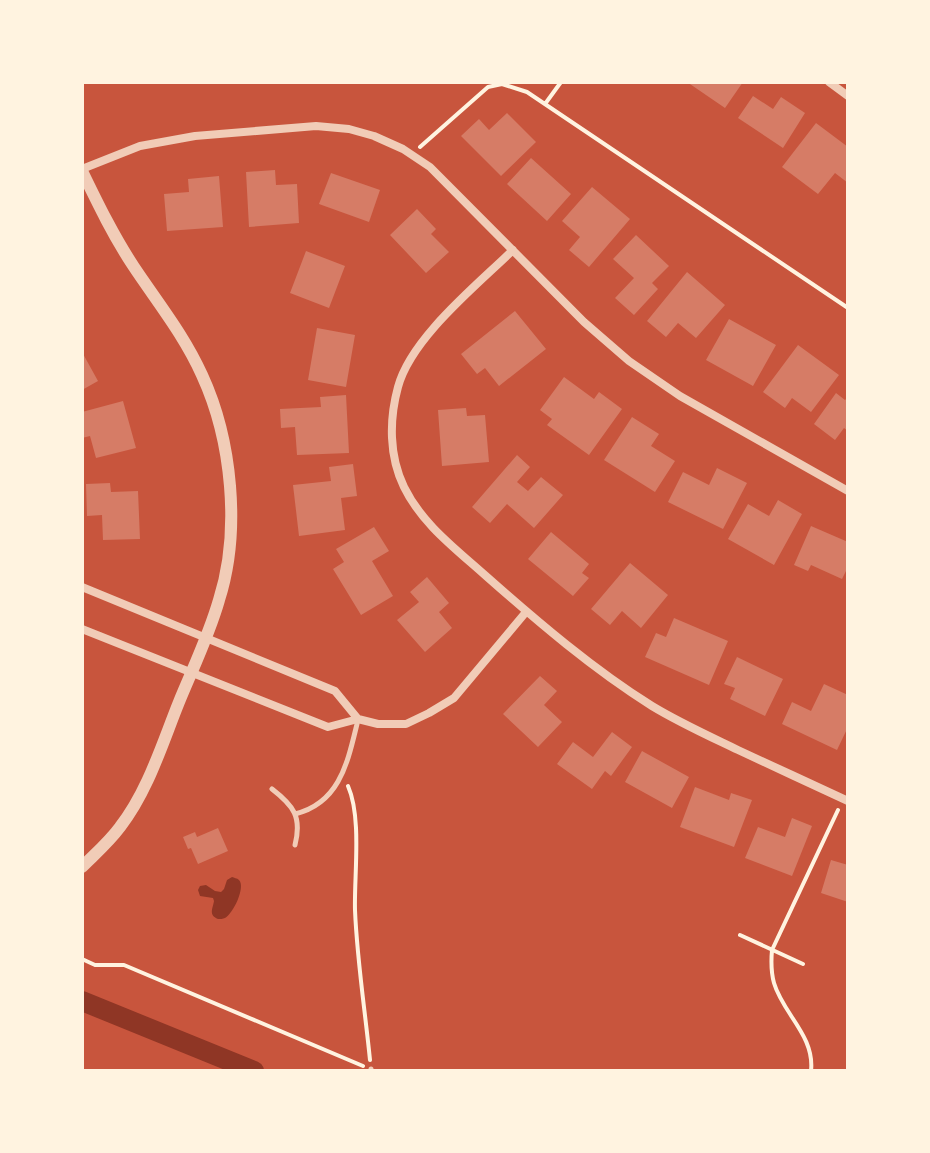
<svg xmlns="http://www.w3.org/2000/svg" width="930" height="1153" font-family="Rubik,sans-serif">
  <rect width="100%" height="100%" fill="#c8553d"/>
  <path fill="#8f3625" d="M232 877C234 878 237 878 239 880 246 887 233 914 225 918 223 919 220 919 218 919 208 915 213 908 214 901L213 898 200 896 198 890 200 886 206 885 215 891 221 892 224 889 227 880Z"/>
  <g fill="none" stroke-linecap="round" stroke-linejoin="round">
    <path stroke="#8f3625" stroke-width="20" d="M82 1001 254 1071"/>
  </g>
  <path fill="#d67c66" d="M687 82H743L725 108Z
    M753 96 773 109 781 97 805 113 783 148 738 118Z
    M507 113 536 142 501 176 461 136 479 119 489 130Z
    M816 123 848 147V183L835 173 818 194 782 167Z
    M531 158 571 194 547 221 507 184Z
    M275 170 276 185 297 184 299 223 249 227 246 172Z
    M331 173 380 190 369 222 319 204Z
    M219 176 223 227 167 231 164 194 189 192 188 179Z
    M592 187 630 219 589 267 569 250 580 237 562 221Z
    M417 209 436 229 431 234 449 252 426 273 390 235Z
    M636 235 669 266 652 283 658 289 634 315 615 298 634 278 613 259Z
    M306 251 345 266 329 308 290 293Z
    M687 272 725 305 696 338 678 323 666 337 647 321Z
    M515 311 546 349 499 386 485 368 477 374 461 354Z
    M729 319 776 345 753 386 706 360Z
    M317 328 355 335 346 387 308 380Z
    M798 345 839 375 811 412 792 398 785 408 763 392Z
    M82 352 98 381 82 390Z
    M564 377 594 399 599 392 622 409 589 455 547 425 552 419 540 410Z
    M836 393 845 400 848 397V431L844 428 835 440 814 424Z
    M346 395 349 453 297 455 295 427 281 428 280 409 321 407 320 397Z
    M123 401 136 448 96 458 90 436 82 438V412Z
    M466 408 467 416 485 415 489 462 442 466 438 410Z
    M632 417 659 434 651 446 675 461 655 492 604 460Z
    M517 455 530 467 517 482 528 491 541 477 563 495 534 528 507 504 490 523 472 507Z
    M353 464 357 496 341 498 345 530 299 536 293 485 331 481 329 467Z
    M717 468 747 483 723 529 668 502 683 472 709 485Z
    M110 483 111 492 138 491 140 539 103 540 102 515 87 516 86 484Z
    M778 500 802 514 774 565 728 539 748 504 769 516Z
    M811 526 848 542V572L846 571 842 579 811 565 808 571 794 565Z
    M374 527 389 551 372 561 393 596 361 615 333 569 344 562 336 549Z
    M551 532 589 564 582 573 589 578 573 596 528 559Z
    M630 563 668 595 641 628 622 611 610 625 591 609Z
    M427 577 449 603 439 612 452 628 425 652 397 620 419 602 410 592Z
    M674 618 728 641 709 685 645 657 656 633 666 637Z
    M737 657 783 679 765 716 730 699 735 688 724 684Z
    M540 676 557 691 544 705 562 722 538 747 503 714Z
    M824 684 848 695V727L837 750 782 724 792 702 811 711Z
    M612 732 632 747 611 776 605 771 592 789 557 764 573 742 593 757Z
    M642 751 689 777 672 808 625 782Z
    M695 787 729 800 731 793 752 800 734 847 680 827Z
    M792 818 812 826 792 876 745 858 758 827 785 837Z
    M218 828 228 851 198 864 191 848 188 849 183 837 195 832 197 837Z
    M831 860 848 865V902L821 893Z"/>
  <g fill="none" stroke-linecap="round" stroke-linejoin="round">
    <path stroke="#fff3e0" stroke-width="4" d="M545 104 561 82
      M420 147 488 87 502 84 527 92 848 308
      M348 786C362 818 354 875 355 910 357 960 365 1010 370 1060
      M740 935 803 964
      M82 959 95 965H124L363 1066
      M811 1071C815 1036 783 1014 774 983 771 972 771 961 772 950L838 810"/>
    <path stroke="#f1ccb7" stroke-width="5" d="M272 789C294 806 302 817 295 845
      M295 814C341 803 348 760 358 720
      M371 1069V1071"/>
    <path stroke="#f1ccb7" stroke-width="8" d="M829 82 848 96
      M82 169 140 146 195 136 316 126 349 129 374 136 403 149 430 167 584 322 629 361 680 396 848 491
      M513 250C477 285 411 338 398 387 389 420 389 456 404 487 422 524 456 549 486 576 538 622 593 669 652 706 680 723 709 736 738 750 775 767 811 784 848 801
      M82 587 335 691 358 719 328 727 82 629
      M358 719 378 724H406L429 713 454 698 526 612"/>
    <path stroke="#f1ccb7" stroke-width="12" d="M82 171C98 204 114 237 134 267 158 303 184 335 202 375 232 440 241 531 219 600 209 635 193 668 179 702 162 744 148 791 120 827 109 842 95 854 82 867"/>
  </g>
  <rect width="930" height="1153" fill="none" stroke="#fff3e0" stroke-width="168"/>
</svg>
